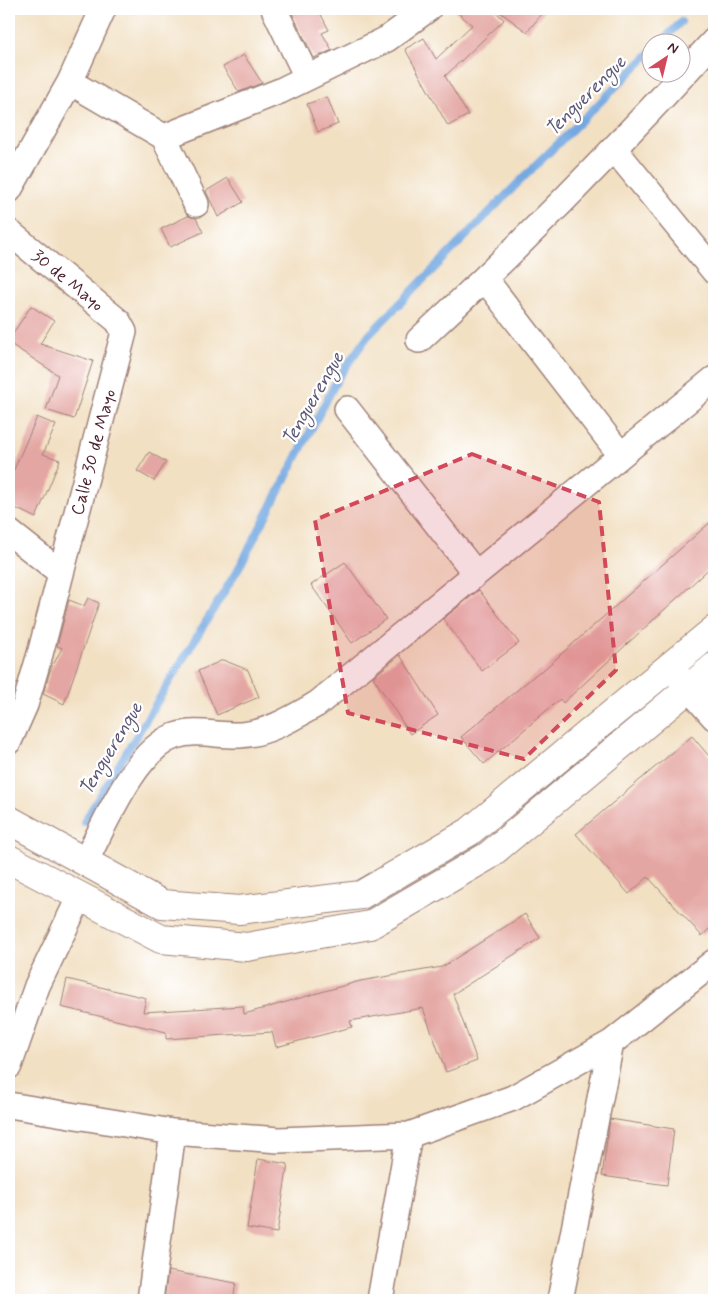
<svg xmlns="http://www.w3.org/2000/svg" width="723" height="1309" font-family="Mynerve,sans-serif">
  <rect width="100%" height="100%" fill="#fff"/>
  <filter id="ink" filterUnits="userSpaceOnUse"><feTurbulence type="fractalNoise" baseFrequency=".02" numOctaves="2"/><feDisplacementMap in="SourceGraphic" scale="10" xChannelSelector="R" yChannelSelector="G"/><feConvolveMatrix kernelMatrix="1 2 1 2 8 2 1 2 1" color-interpolation-filters="sRGB"/></filter>
  <filter id="wash" filterUnits="userSpaceOnUse"><feTurbulence type="fractalNoise" baseFrequency=".0096" numOctaves="4" result="noise"/><feDisplacementMap in="SourceGraphic" scale="20" xChannelSelector="R" yChannelSelector="G"/><feGaussianBlur stdDeviation="1.12" result="paint"/><feColorMatrix in="noise" values="0 0 0 0 0 0 0 0 0 0 0 0 0 0 0 0 0 1.4 0 .05"/><feComposite in="paint" operator="in"/></filter>
  <g filter="url(#wash)">
    <rect width="100%" height="100%" fill="#f2e0c3"/>
    <g fill="none" stroke-linecap="round" stroke-linejoin="round">
      <path stroke="#73a8e1" stroke-width="8" d="M661 42 681 22
        M84 822 241 564 338 378 367 337 518 183 650 53"/>
    </g>
    <g id="blocks">
      <path fill="#e4a6a2" d="M290 9H318L329 30 322 33 332 50 314 58Z
        M453 9H493L504 20 445 76 468 115 448 126 405 49 424 38 436 59 472 25Z
        M496 9H546L527 32Z
        M244 55 262 83 239 92 223 67Z
        M327 97 338 124 318 132 307 104Z
        M228 178 243 202 218 217 206 191Z
        M188 216 196 218 203 232 170 247 161 229Z
        M31 306 54 321 40 344 93 361 74 419 46 410 58 375 9 343V334L12 335Z
        M37 417 56 425 43 454 60 460 36 518 9 505V481Z
        M149 452 166 462 154 481 137 471Z
        M714 519V564L563 703 560 699 484 764 461 737 540 671 541 672Z
        M345 562 386 619 352 643 311 585Z
        M479 590 519 643 482 671 443 619Z
        M88 598 99 603 64 704 43 694 50 671 62 648 57 646 69 600 84 606Z
        M400 655 438 715 410 734 373 677Z
        M223 660 248 670 259 697 217 715 198 671Z
        M692 736 714 762V924L702 936 648 877 629 894 576 834Z
        M525 914 540 938 453 994 477 1061 446 1072 423 1008 350 1021 352 1027 276 1047 272 1032 166 1039V1032L61 1007 67 979 146 998 143 1012 243 1006 244 1014 360 981 442 967Z
        M610 1119 674 1129 667 1185 602 1176Z
        M258 1159 288 1164 277 1233 247 1228Z
        M168 1271 236 1283 233 1300H164Z"/>
    </g>
  </g>
  <g filter="url(#ink)">
    <use href="#blocks" fill-opacity="0" stroke="#9e8077" stroke-width="1"/>
    <g fill="none" stroke-linecap="round" stroke-linejoin="round">
      <defs>
        <path id="minor" d="M274 9 307 77
          M70 82 164 137 280 91 387 39 428 9
          M164 137 196 204
          M615 150 714 271
          M9 190 70 82 103 9
          M9 232 118 321 124 332 40 654 25 705 9 741
          M485 279 620 454
          M419 340C523 244 619 146 714 41
          M347 409 476 574
          M9 532 61 573
          M670 667 714 717
          M85 862C104 826 135 749 175 736 196 729 218 736 240 735 267 734 294 717 317 704L714 379
          M9 1066 37 986 80 896
          M9 1105 173 1132 279 1140 409 1135 513 1098 611 1043 714 962
          M150 1300 173 1132
          M380 1300 409 1135
          M560 1300 611 1043"/>
        <path id="major" d="M9 820 162 904 239 910 361 895 469 832 714 630
          M9 859 161 939 247 947 370 925 488 856 714 667"/>
      </defs>
      <use href="#minor" stroke="#9e8077" stroke-width="28"/>
      <use href="#major" stroke="#9e8077" stroke-width="30"/>
      <use href="#minor" stroke="#fff" stroke-width="25"/>
      <use href="#major" stroke="#fff" stroke-width="28"/>
    </g>
  </g>
  <path fill="#d1495b" fill-opacity="0.2" stroke="#d1495b" stroke-width="4" stroke-dasharray="10 6" stroke-linejoin="round" d="M472 454 599 502 616 670 524 759 348 713 315 520Z"/>
  <g text-anchor="middle" stroke-width="4.5" stroke-linejoin="round" paint-order="stroke">
    <g font-size="18" fill="#4a1f2b" stroke="#fff">
      <text transform="translate(68 280) rotate(39)" y="6">30 de Mayo</text>
      <text transform="translate(93 452) rotate(-75)" y="6">Calle 30 de Mayo</text>
    </g>
    <g font-size="19" font-style="italic" fill="#5a5674" stroke="#fff">
      <text transform="translate(585 95) rotate(-45)" y="7">Tenguerengue</text>
      <text transform="translate(312 398) rotate(-60)" y="7">Tenguerengue</text>
      <text transform="translate(110 748) rotate(-59)" y="7">Tenguerengue</text>
    </g>
  </g>
  <rect width="723" height="1309" fill="none" stroke="#fff" stroke-width="30"/>
  <g transform="translate(666 58) rotate(35)"><circle r="24" fill="#ffffff" stroke="#b7a5aa"/>
  <path d="M0-4L9 19L0 12L-9 19Z" fill="#d1495b"/>
  <text y="-8" font-size="14" font-weight="bold" text-anchor="middle" fill="#4a1f2b">N</text>
  </g>
</svg>
